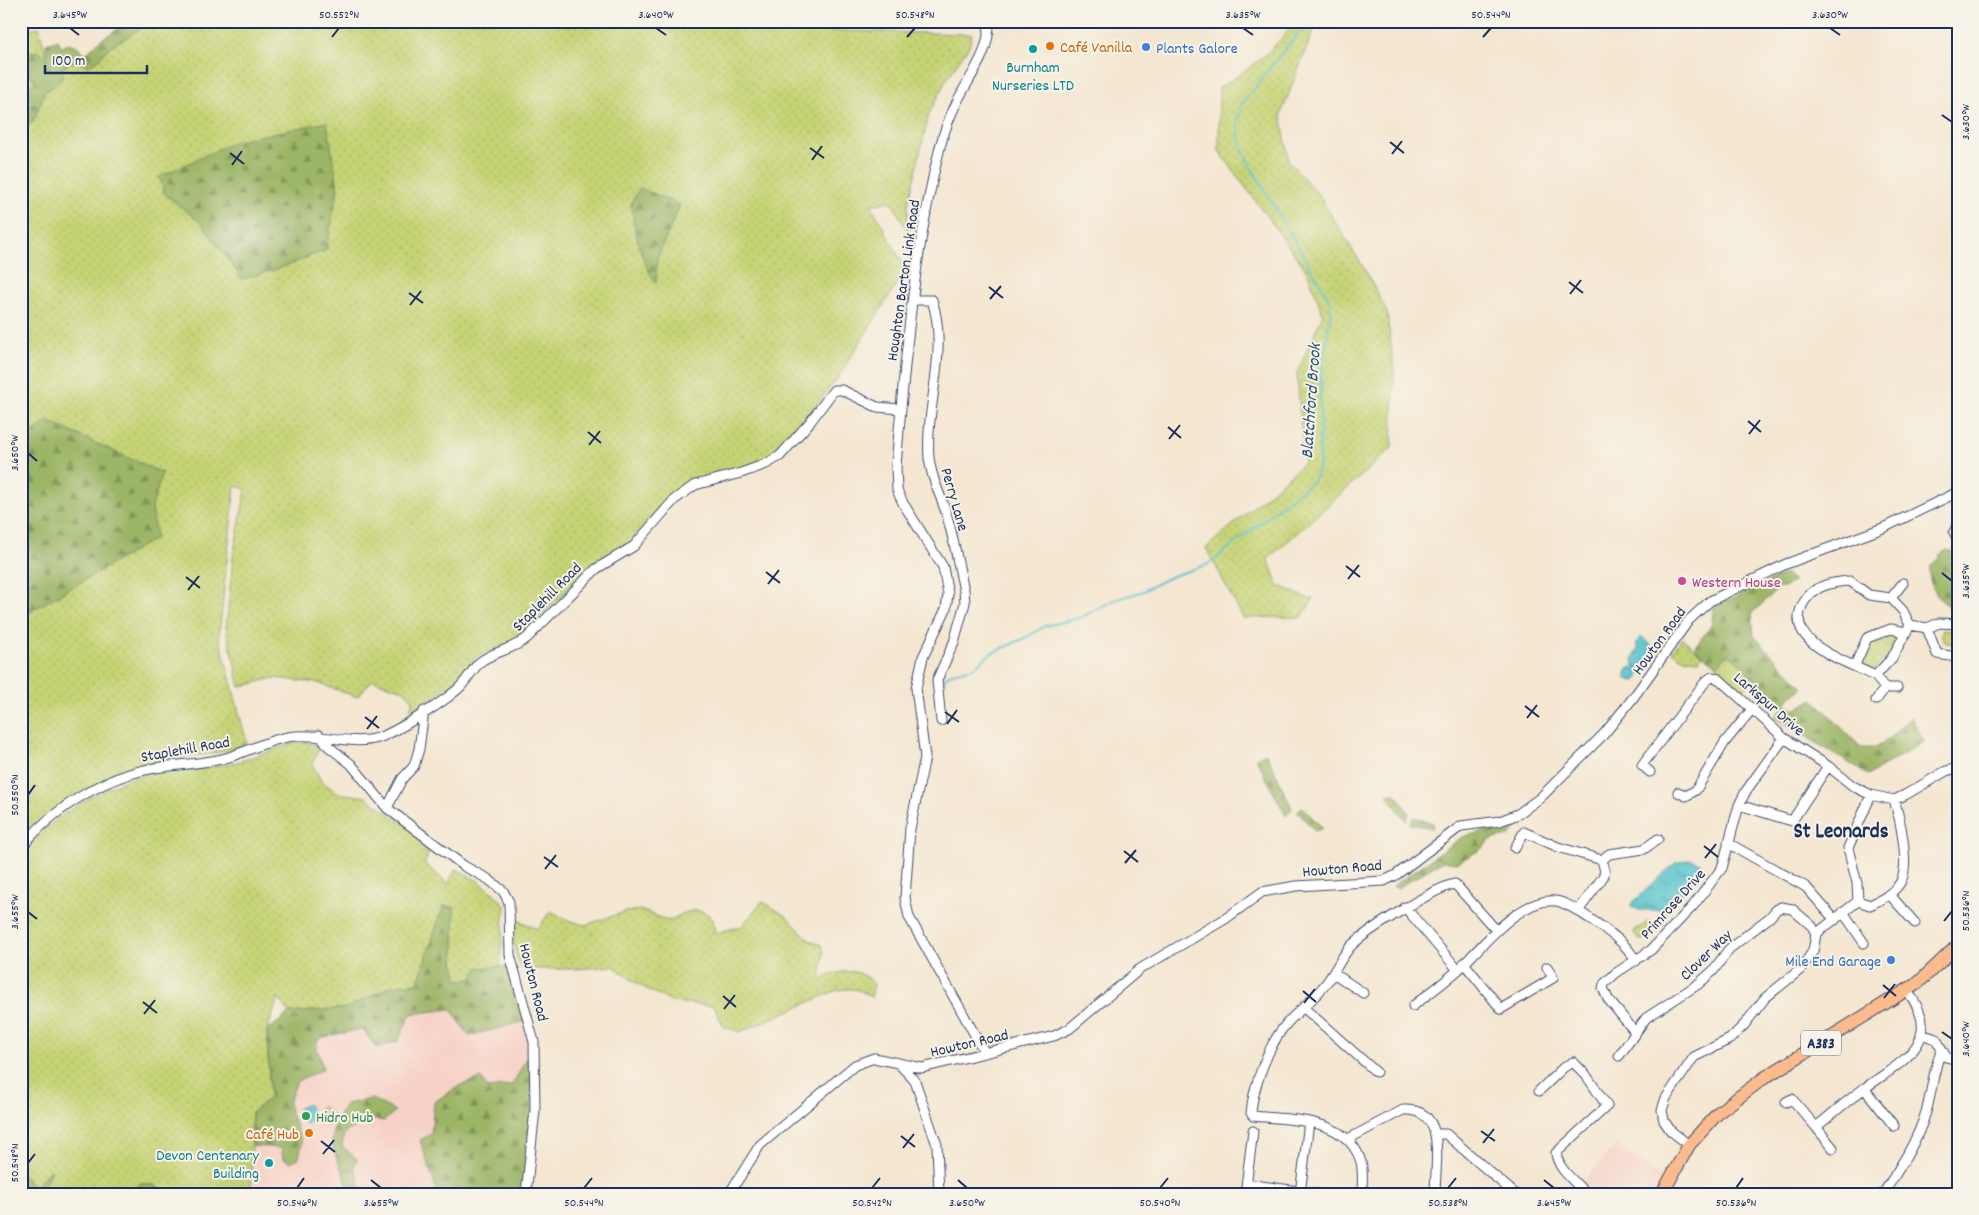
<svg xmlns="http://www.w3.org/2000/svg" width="1979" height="1215" font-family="Dekko,sans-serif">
  <defs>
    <pattern id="grass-dots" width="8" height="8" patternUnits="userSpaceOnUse" patternTransform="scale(1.25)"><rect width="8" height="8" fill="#c6d374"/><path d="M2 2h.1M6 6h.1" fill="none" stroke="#aab567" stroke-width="1.8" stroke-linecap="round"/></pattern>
    <pattern id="forest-firs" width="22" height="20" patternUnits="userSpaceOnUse" patternTransform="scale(1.25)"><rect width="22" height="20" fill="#9cb566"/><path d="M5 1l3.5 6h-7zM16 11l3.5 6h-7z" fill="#7e9457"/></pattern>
    <pattern id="park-crowns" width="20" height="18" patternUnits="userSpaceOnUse" patternTransform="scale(1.25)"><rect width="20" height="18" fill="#c6d374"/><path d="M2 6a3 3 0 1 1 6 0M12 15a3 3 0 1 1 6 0" fill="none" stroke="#aab567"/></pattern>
    <pattern id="water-ripples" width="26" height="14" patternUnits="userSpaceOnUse" patternTransform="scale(1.25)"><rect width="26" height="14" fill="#56c3cd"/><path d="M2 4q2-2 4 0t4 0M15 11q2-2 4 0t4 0" fill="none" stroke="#469faa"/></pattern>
  </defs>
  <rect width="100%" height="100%" fill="#f7f3e8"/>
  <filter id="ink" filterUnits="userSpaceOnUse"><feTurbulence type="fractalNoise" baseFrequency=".02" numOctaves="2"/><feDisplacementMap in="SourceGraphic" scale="10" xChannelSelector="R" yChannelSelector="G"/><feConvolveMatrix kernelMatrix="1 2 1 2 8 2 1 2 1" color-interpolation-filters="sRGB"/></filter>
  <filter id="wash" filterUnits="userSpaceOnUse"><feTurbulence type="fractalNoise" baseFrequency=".0096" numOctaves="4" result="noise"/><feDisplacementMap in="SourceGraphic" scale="20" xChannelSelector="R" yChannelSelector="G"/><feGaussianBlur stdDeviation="1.12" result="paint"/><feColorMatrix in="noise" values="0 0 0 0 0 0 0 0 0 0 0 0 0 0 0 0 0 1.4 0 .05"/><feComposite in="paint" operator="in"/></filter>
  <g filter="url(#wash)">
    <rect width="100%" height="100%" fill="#f4e6d0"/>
    <path fill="#f7d1c6" d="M509 966 527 1020 528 1044 531 1109 520 1194H251L252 1112 270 1098 267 1031 289 1013 347 1008 418 983Z
      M1617 1144 1663 1179 1657 1194H1591L1582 1183Z"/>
    <path fill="url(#grass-dots)" stroke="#708169" d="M153 21H754L749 29 972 34 969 46 947 79 929 114 908 205V231L891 201 871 205 903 264V274L837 379 792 438 768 458 739 469 715 474 674 492 629 545 593 565 514 642 477 656 456 681 397 724 409 712 413 700 404 690 372 680 357 697 318 683 273 678 240 687 226 628 233 557 246 489 235 486 219 636 247 743 226 751 159 761 129 771 95 786 21 842V30L39 27 52 78 72 61 99 59 108 48Z
      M1295 21H1317L1281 114 1289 162 1318 194 1365 270 1387 312 1394 371 1392 448 1268 559 1278 585 1311 600 1314 598 1302 617 1243 618 1206 548 1304 463 1297 373 1323 314 1307 271 1219 151V88C1253 66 1271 54 1295 21Z
      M1891 631 1899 635 1888 657 1872 671 1858 663 1869 640Z
      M1682 638 1703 656 1699 660 1682 658 1672 651Z
      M303 741 320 747 312 764 322 782 338 793 366 797 431 843 425 864 448 884 456 869C477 879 490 888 505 905L500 968H478L472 980H457L454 960V907L444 906 418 983 392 986 347 1008 289 1013 278 998 267 1031 270 1098 252 1113 251 1194H174L153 1185 137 1189 141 1194H41L50 1170 35 1187 21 1174V854C52 817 106 781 155 772 183 767 213 769 241 761 263 754 280 746 303 741Z
      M762 901 786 916 809 940 822 945 824 953 820 978C839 972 859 965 874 984L871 998C860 987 849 988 835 991L740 1032 724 1027 714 1006 672 1002 639 985 613 966 576 969H522L516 956 511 917 538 929 550 911 568 920 585 925 625 912 640 910 670 921C685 911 699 905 713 919L715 933 742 926Z
      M322 1106 331 1113 329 1124 327 1125 320 1107Z"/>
    <path fill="url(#forest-firs)" stroke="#5c7262" d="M129 21H153L108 48 99 59 89 66 72 61 60 69 64 76 57 84 45 92 33 122 21 132V106L30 95 21 99 22 83 26 89 36 83 21 60V51L23 50 28 53 38 51 47 60 46 43 58 40 62 48 68 43 77 46 86 54 99 41Z
      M327 122 338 189 326 250 281 268 242 279 202 224 165 194 159 177 236 141Z
      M640 188 680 205 657 259 656 283C639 257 635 233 631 203Z
      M47 421 162 473 152 507 156 538 21 617V443Z
      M1947 550 1958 554V607L1952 609C1941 603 1926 583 1930 569 1931 564 1937 560 1940 557L1939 555Z
      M1785 574 1794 582 1778 589 1752 613 1754 636 1803 687 1783 705 1729 655 1717 665 1694 648 1711 626 1714 607Z
      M1813 699 1861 747C1880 754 1897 729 1911 717L1924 742 1868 775 1775 717 1785 705 1795 710Z
      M1266 753 1292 808 1286 816 1256 758Z
      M1395 793 1409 813 1406 821 1387 795Z
      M1302 807 1323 828 1315 831 1297 811Z
      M1414 817 1433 823V828L1410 824Z
      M1516 823 1518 825 1510 836 1492 839 1480 850 1456 863 1443 861 1397 888 1393 886 1462 837Z
      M443 906 454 907V960L457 980 472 979 478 968 509 966 527 1021 469 1036 451 1009 411 1014 398 1041 376 1048 363 1029 323 1037 317 1041V1048L323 1069 297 1081 288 1104 302 1143 299 1158 290 1162 283 1158 281 1148 253 1146 252 1112 270 1098 267 1031 289 1013 347 1008 392 986 418 983Z
      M527 1058C542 1081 526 1164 523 1194H438L420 1140 431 1134 434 1102 459 1086 481 1078 487 1088 512 1085Z
      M372 1099 395 1111 384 1121 370 1119 344 1133 342 1146 357 1159 354 1167 363 1192 370 1194H351C338 1153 319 1145 346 1104Z
      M51 1169 41 1194H21V1174L35 1187Z
      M140 1183 153 1185 174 1194H141L137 1189Z"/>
    <path fill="url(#park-crowns)" stroke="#708169" d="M1943 630 1958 631V645L1944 642 1941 633Z
      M1729 654 1754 679 1742 691 1725 678 1717 674V665Z
      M1650 921 1656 926 1644 939 1640 940 1634 934 1635 930Z"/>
    <path fill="url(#water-ripples)" stroke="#387996" d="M1641 637C1658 645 1652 659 1639 668L1634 666 1633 658 1638 649 1636 642Z
      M1626 674a7 7 0 1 1 14 0a7 7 0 1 1-14 0Z
      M1691 859 1700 863C1700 878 1675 901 1664 910H1639L1630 905 1675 863Z
      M308 1104 315 1120 305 1124 298 1108Z"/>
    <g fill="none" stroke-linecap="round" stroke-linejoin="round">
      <path stroke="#56c3cd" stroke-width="2" d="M942 686 945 678 952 673 973 668 990 654 1025 638 1045 626 1080 618 1114 600 1141 592 1170 577 1209 564 1314 480 1319 467 1321 379 1331 310 1329 299 1250 165C1238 143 1234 128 1242 104L1307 21"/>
    </g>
  </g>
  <g filter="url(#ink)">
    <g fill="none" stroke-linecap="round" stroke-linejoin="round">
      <defs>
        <path id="minor" d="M913 300H932C949 351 925 406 929 458 932 482 940 492 946 513 954 538 958 565 964 590L965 603 954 642 937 680 941 721
          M1958 524 1954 532 1958 540
          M1850 581 1869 595 1891 598 1903 611 1910 625 1892 658 1875 676C1849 662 1780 643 1804 602 1814 585 1833 582 1850 581Z
          M1891 598 1903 583
          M1910 625 1927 628 1939 623 1958 624
          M1927 628 1937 654 1957 657
          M1855 665 1867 638 1891 629 1905 632
          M1875 676 1885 688 1876 700
          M1885 688H1897
          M319 735 328 746 351 764 387 808 464 866 488 879 503 891 509 902 510 955 534 1042 535 1110 526 1194
          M1650 772 1642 765 1706 681 1712 677 1719 679 1784 738 1828 766 1853 786 1871 795 1894 800 1905 795 1946 771 1958 768
          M1678 792 1686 796 1696 790 1725 742 1753 708
          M1739 805 1792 821 1828 766
          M387 808 402 779 414 766 419 749 424 711
          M1728 843 1806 887 1835 920
          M21 848C52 809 105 776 155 768 179 764 203 764 226 758 249 751 272 738 295 736 322 733 351 746 378 738 398 731 446 701 461 686 468 678 473 669 480 662 494 651 513 650 527 638L596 569 634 546 674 500 695 485 741 473 766 464 780 456 810 422 834 390H842L877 407 900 409
          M1515 848 1524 832 1558 847 1602 860 1605 871 1603 877 1578 911
          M1602 860 1609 854 1644 849 1658 839
          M1889 894 1915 923
          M1858 901 1857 883 1848 848 1871 795
          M1405 907 1458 970
          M1843 912 1864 943
          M1816 934 1858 901 1870 905C1881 900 1896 892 1901 881 1910 864 1900 818 1894 800
          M1464 963 1501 1009 1553 978 1547 967
          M1335 974 1363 993
          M1413 1006C1428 994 1444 983 1458 970 1481 948 1519 898 1555 901 1567 902 1582 914 1592 920 1609 932 1625 942 1636 961
          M1304 1008 1376 1072
          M1635 1032 1608 999 1603 988 1604 984 1616 973 1651 950 1693 906 1722 868 1739 805 1746 791 1784 738
          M1921 1034 1936 1039 1946 1057 1958 1060
          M985 1053 909 917 905 898 910 829 925 757 916 688 923 657 946 609 948 594 943 567 903 503 897 490 896 466C905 358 914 252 940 147 944 132 949 118 956 104 969 76 990 55 989 21
          M1619 1056 1646 1018 1697 985 1713 971 1729 949 1770 917 1776 910 1781 907 1792 909 1812 926 1816 934
          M899 1064 915 1081 937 1145 939 1194
          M1864 1088 1894 1126
          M1539 1091 1564 1067 1573 1062 1586 1075 1607 1106 1556 1153C1558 1170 1575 1181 1586 1194
          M1786 1102 1792 1099 1816 1127
          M1436 1134H1446L1515 1194
          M1348 1139 1403 1110C1448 1107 1435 1164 1435 1194
          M1689 1145 1671 1131 1664 1121 1662 1110 1666 1098 1694 1057 1730 1039 1745 1024 1765 998 1801 969 1813 951 1816 934
          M1833 1148 1816 1127C1832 1114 1848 1100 1865 1088 1901 1062 1947 1041 1907 991
          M1247 1184 1319 1194
          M729 1194 760 1145 855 1065 874 1058 922 1068 1054 1036 1069 1029 1140 969 1225 919 1262 892 1296 886 1384 881 1396 875 1461 826 1500 821 1518 814 1540 798 1604 734 1633 698 1689 620 1710 601 1786 564 1883 528 1958 492
          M1245 1194 1253 1131
          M1300 1194 1309 1122
          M1362 1194C1362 1183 1364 1169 1360 1159 1345 1117 1291 1120 1253 1116L1251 1113C1253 1086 1270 1041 1288 1022 1299 1010 1313 1000 1323 987 1334 975 1340 958 1351 946 1366 931 1436 887 1455 884L1496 930
          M1883 1194C1900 1167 1917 1142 1926 1112 1932 1092 1933 1070 1941 1052"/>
        <path id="primary" d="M1662 1194 1689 1145 1719 1112 1764 1078 1918 983 1958 945"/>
      </defs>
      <use href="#minor" stroke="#3c4a6f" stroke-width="11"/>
      <use href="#primary" stroke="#3c4a6f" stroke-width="14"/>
      <use href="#minor" stroke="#fff" stroke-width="9"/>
      <use href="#primary" stroke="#fbbb8d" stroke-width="12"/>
    </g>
  </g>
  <path fill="none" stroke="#1b2f5e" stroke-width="2" d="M70 28 79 35M656 28 666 35M1243 28 1253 35M1830 28 1840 35M332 37 339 28M907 37 915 28M1483 37 1491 28M1942 115 1952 122M1390 142 1404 153M810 148 824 158M230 153 244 164M1392 154 1402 141M812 160 822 146M232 165 242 151M1569 282 1583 293M989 287 1003 298M409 293 423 303M1570 294 1581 280M990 299 1001 286M410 305 421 291M1748 421 1761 432M1168 427 1181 438M588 432 601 443M1749 434 1760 420M1169 439 1180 425M589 445 600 431M28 453 37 461M1346 566 1360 577M766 572 780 583M1942 573 1952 581M186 577 200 588M1348 579 1359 565M768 584 779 570M188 590 199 576M1525 706 1539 717M945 712 959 722M365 717 379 728M1527 718 1537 705M947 724 957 710M367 729 377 716M28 795 35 785M1704 846 1718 857M1124 851 1138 862M544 857 558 867M1705 858 1716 844M1125 863 1136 850M545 869 556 855M28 912 37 919M1944 921 1952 911M1883 985 1896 996M1303 991 1316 1002M723 996 736 1007M1884 998 1895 984M143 1002 157 1013M1304 1003 1315 989M724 1009 735 995M144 1014 155 1000M1942 1032 1952 1039M1481 1131 1495 1141M901 1136 915 1147M321 1141 335 1152M1483 1143 1494 1129M903 1148 914 1134M323 1154 334 1140M28 1163 35 1154M371 1180 381 1188M958 1180 967 1188M1544 1180 1554 1188M297 1188 304 1178M584 1188 592 1178M872 1188 880 1178M1160 1188 1168 1178M1448 1188 1456 1178M1736 1188 1743 1178"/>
  <g fill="#e8710a" stroke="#f7f3e8" stroke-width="2">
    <circle cx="1050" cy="46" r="5"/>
    <circle cx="309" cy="1133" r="5"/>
  </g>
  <g fill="#3f7fe0" stroke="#f7f3e8" stroke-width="2">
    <circle cx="1146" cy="47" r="5"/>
    <circle cx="1891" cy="960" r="5"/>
  </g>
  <g fill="#0f9aa8" stroke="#f7f3e8" stroke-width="2">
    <circle cx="1033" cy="49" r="5"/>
    <circle cx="269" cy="1163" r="5"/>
  </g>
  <circle fill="#d1479c" stroke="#f7f3e8" stroke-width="2" cx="1682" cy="581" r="5"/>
  <circle fill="#2e9e5b" stroke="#f7f3e8" stroke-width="2" cx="306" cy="1116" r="5"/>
  <g text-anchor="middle" stroke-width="4" stroke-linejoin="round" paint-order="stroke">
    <rect fill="#f7f3e8" stroke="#5d6a87" stroke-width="1" x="1801" y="1030.5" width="40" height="25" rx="4"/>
    <g font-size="15" font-weight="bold" fill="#1b2f5e">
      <text x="1821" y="1048">A383</text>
    </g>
    <g font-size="16" fill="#c56008" stroke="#f7f3e8" text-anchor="start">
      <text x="1060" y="52">Café Vanilla</text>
      <text x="299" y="1139" text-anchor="end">Café Hub</text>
    </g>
    <g font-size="16" fill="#366cbe" stroke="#f7f3e8" text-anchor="start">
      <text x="1156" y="53">Plants Galore</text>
      <text x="1881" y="966" text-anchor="end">Mile End Garage</text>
    </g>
    <g font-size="16" fill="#0d838f" stroke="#f7f3e8">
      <text x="1033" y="72">Burnham<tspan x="1033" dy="18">Nurseries LTD</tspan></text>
      <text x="259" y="1160" text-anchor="end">Devon Centenary<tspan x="259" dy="18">Building</tspan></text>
    </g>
    <g font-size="16" fill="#1b2f5e" stroke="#f7f3e8">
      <text transform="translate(902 280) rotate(-82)" y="6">Houghton Barton Link Road</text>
      <text transform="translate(956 499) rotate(74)" y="6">Perry Lane</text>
      <text transform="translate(546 596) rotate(-45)" y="6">Staplehill Road</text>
      <text transform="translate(1658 640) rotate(-54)" y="6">Howton Road</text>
      <text transform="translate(1770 703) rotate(41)" y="6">Larkspur Drive</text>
      <text transform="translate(185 748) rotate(-10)" y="6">Staplehill Road</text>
      <text transform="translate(1342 867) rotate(-5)" y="6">Howton Road</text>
      <text transform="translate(1672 903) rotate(-48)" y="6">Primrose Drive</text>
      <text transform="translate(1705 954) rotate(-44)" y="6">Clover Way</text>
      <text transform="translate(535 982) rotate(76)" y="6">Howton Road</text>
      <text transform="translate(969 1042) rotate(-13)" y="6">Howton Road</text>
    </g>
    <g font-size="16" fill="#b23c85" stroke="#f7f3e8" text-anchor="start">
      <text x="1692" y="587">Western House</text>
    </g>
    <g font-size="16" fill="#27864d" stroke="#f7f3e8" text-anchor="start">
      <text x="316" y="1122">Hidro Hub</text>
    </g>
    <g font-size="18" font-style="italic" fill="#2a547a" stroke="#f7f3e8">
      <text transform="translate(1310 401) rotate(-86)" y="6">Blatchford Brook</text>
    </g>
    <g font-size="21" font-weight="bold" fill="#1b2f5e" stroke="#f7f3e8">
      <text x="1841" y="837">St Leonards</text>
    </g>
  </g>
  <rect width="1979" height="1215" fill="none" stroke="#f7f3e8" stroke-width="55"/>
  <path d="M45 65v8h102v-8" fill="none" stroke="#1b2f5e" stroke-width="2.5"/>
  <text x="52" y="65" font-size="15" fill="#1b2f5e" stroke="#f7f3e8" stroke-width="4" paint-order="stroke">100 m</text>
  <rect x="28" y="28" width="1924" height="1160" fill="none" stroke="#1b2f5e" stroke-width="2"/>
  <g font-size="12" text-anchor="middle" fill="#1b2f5e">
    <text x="70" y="18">3.645°W</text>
    <text x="339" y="18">50.552°N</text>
    <text x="656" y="18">3.640°W</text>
    <text x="915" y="18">50.548°N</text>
    <text x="1243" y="18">3.635°W</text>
    <text x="1491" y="18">50.544°N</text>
    <text x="1830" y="18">3.630°W</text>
    <text transform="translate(1965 122) rotate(-90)" y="4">3.630°W</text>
    <text transform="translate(14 453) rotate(-90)" y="4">3.650°W</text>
    <text transform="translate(1965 581) rotate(-90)" y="4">3.635°W</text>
    <text transform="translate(14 795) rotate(-90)" y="4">50.550°N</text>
    <text transform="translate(1965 911) rotate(-90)" y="4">50.536°N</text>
    <text transform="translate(14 912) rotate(-90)" y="4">3.655°W</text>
    <text transform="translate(1965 1039) rotate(-90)" y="4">3.640°W</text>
    <text transform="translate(14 1163) rotate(-90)" y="4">50.548°N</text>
    <text x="297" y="1206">50.546°N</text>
    <text x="381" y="1206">3.655°W</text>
    <text x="584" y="1206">50.544°N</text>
    <text x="872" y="1206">50.542°N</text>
    <text x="967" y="1206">3.650°W</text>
    <text x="1160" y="1206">50.540°N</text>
    <text x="1448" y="1206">50.538°N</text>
    <text x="1554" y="1206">3.645°W</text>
    <text x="1736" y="1206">50.536°N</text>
  </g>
</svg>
